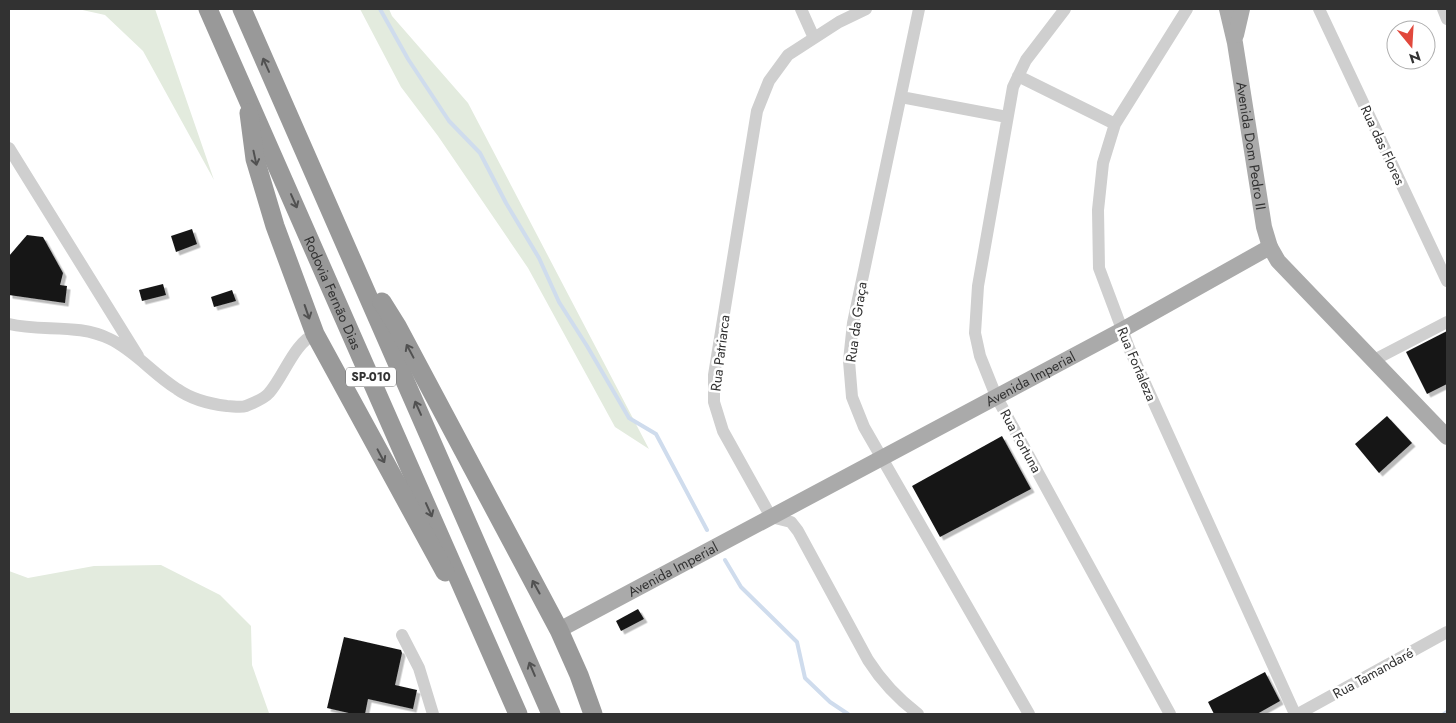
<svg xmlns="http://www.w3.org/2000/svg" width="1456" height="723" font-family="Jost,sans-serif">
  <defs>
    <filter id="shadow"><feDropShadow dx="3.5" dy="3.5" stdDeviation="0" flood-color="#0004"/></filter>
  </defs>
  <rect width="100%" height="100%" fill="#fff"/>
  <path fill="#e3ebde" d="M78 9H155L214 180 143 51 105 15Z
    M360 9H389L392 16 468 103 649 449 615 427 528 268 438 136 401 87Z
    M161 565 220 595 251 626 252 665 269 713 274 714H9V571L28 578 94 566Z"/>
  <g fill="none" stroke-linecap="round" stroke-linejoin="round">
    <path stroke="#cfdced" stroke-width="4" d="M380 9 408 59 449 121 480 153 506 203 539 258 559 302 587 346 629 418 656 434 707 530
      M725 560 741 587 797 642 805 678 830 702 848 714
      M1444 714 1447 712"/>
  </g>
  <path fill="#191919" filter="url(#shadow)" d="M192 229 197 244 176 252 171 236Z
    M27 235 43 237 63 273 60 285 67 286 65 303 9 295V256Z
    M163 284 166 295 142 301 139 290Z
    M232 290 236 301 214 307 211 297Z
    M1447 331V384L1427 394 1406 352Z
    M1387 416 1412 443 1379 473 1355 444Z
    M1002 436 1031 489 940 537 912 486Z
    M638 609 644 619 621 631 616 621Z
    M344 637 401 650 402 653 395 685 417 690 413 709 368 699 365 714H353L327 708Z
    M1265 672 1280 701 1257 714H1214L1208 702Z"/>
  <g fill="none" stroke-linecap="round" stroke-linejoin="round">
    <path stroke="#cfcfcf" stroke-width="12" d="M801 9 814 38
      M866 9 839 22 788 55 769 81 757 111 714 375V402L723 431 771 517 791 522 798 531 868 660C882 682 897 698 918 714
      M919 9 853 323 849 361 852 397 864 427 1029 714
      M1065 9 1026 60 1013 87 978 286 975 333 980 356 996 396 1170 714
      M1187 9 1115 124 1103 163 1098 210 1099 268 1129 348 1295 714
      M1319 9 1447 281
      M1443 9 1447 19
      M1018 76 1115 124
      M901 97 1007 117
      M9 148 138 356
      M9 324C42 332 78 323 110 339 135 351 153 374 177 389 191 399 210 404 227 406 233 406 240 408 246 406 253 403 264 399 269 393 284 376 294 343 315 334
      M1374 360 1447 322
      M402 635 419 668 433 714
      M1298 714 1447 632"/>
    <g stroke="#aaa" stroke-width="16">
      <path id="s1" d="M1227 9 1235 43 1264 227 1270 247"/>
      <path d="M1236 35 1242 9"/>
      <path id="s2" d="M559 630 1122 330 1270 247 1278 261 1447 437"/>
    </g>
    <g stroke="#999" stroke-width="19">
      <path id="s3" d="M208 9 518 714"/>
      <path d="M242 9 551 714"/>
      <path d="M249 113 255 159 275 226 315 334 445 572"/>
      <path d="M382 302 397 326 559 630 579 675 593 714"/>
    </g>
  </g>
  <defs><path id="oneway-shaft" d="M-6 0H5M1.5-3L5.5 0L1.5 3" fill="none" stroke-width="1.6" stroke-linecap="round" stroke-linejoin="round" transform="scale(1.25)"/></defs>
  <g stroke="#515151">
    <use href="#oneway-shaft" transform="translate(266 65) rotate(-114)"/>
    <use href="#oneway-shaft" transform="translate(255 158) rotate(78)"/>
    <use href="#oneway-shaft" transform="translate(294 201) rotate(66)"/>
    <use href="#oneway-shaft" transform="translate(307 312) rotate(71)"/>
    <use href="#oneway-shaft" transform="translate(410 351) rotate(-118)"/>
    <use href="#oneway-shaft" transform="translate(418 408) rotate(-114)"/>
    <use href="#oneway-shaft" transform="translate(381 456) rotate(62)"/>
    <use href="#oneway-shaft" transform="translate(429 510) rotate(66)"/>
    <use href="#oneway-shaft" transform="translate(536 587) rotate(-119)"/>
    <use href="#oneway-shaft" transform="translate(532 669) rotate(-113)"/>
  </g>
  <g text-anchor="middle" stroke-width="5" stroke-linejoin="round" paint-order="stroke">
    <rect fill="#fff" stroke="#707070" stroke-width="1" x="346" y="367.5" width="50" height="19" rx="4"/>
    <g font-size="12" font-weight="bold" fill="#323232">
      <text x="371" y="381">SP-010</text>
    </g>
    <g font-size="14" fill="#323232" stroke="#fff">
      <text dy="5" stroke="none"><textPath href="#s1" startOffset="139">Avenida Dom Pedro II</textPath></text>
      <text transform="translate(1383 145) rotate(65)" y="5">Rua das Flores</text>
      <text dy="5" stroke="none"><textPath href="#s3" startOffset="310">Rodovia Fernão Dias</textPath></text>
      <text transform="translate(856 322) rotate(-82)" y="5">Rua da Graça</text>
      <text transform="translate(720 353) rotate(-83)" y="5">Rua Patriarca</text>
      <text transform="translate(1137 364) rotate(67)" y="5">Rua Fortaleza</text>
      <text dy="5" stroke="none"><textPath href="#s2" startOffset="534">Avenida Imperial</textPath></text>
      <text transform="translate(1021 441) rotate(61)" y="5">Rua Fortuna</text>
      <text dy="5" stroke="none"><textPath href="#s2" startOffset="129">Avenida Imperial</textPath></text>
      <text transform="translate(1373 673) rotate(-29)" y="5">Rua Tamandaré</text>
    </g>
  </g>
  <rect width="1456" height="723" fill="none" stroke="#323232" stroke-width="20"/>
  <g transform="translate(1411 45) rotate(162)"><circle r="24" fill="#ffffff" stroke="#adadad"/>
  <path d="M0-4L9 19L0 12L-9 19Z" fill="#e1483c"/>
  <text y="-8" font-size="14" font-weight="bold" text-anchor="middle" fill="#323232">N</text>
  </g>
</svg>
